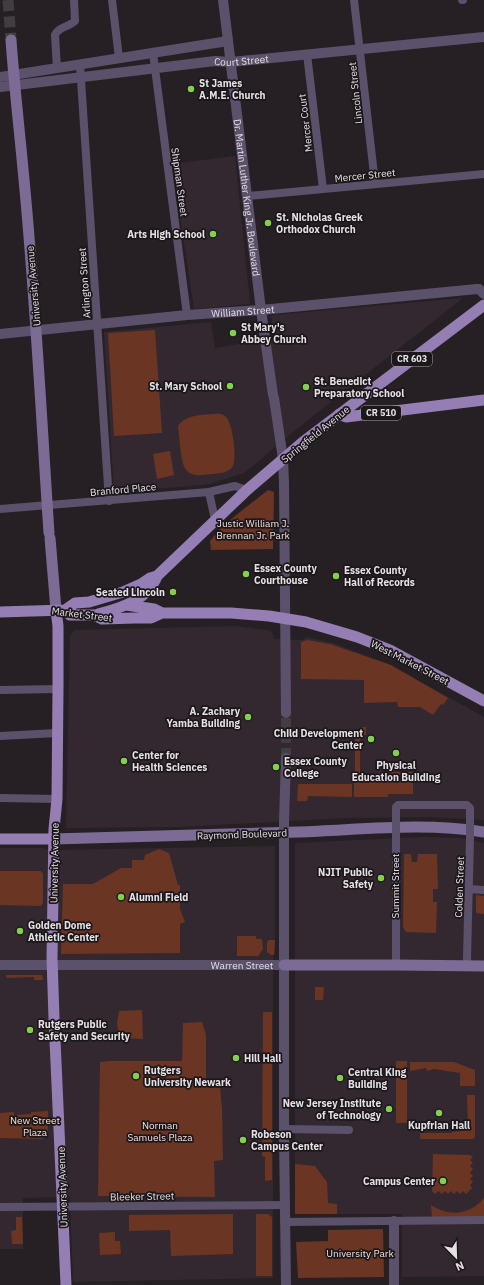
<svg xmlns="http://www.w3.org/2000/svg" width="484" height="1285" font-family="'IBM Plex Sans',sans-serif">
  <rect width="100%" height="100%" fill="#262025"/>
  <path fill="#332830" d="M235 156 250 304 194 309 172 164Z
    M463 298 304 423 244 473 213 483 204 485 114 492 104 332 211 322 215 348 245 343 274 339 271 316 274 315Z
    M235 626 267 630 272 632 274 639 302 640 307 637 333 643 391 665 484 717V820L434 817 346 818 179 827 66 828 70 636 75 630Z
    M422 837 461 838 484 843V1276L402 1277V1214H295V843Z
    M275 846V952L273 956V1278L73 1282 70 1197 23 1198V1249H0V848H43L44 849 61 851 63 850Z"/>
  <path fill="#6a3523" d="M155 330 162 433 114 436 108 333Z
    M213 414C217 414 221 413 225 416 233 422 237 458 233 466 229 473 220 473 213 474 208 474 201 476 195 475 191 474 187 472 185 468 181 463 179 434 178 426 185 415 201 415 213 414Z
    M170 451 174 475 157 479 153 454Z
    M268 490 274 492 273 549 211 550 210 541C226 521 248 506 268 490Z
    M307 640 330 644 391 665 448 698 443 705 441 704 433 715 420 707H398L397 702 364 703V680L301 679V642Z
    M363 727H366V735H360V779H355V734Z
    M379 772H413V794H388V797H354V782H367V779H379Z
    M298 784H352V797L308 796 307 801H297Z
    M159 849 169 853 178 885H180V909L185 922 180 924V953L61 954 63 884H93L121 868H132V860H144L145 855Z
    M404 854H411L412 862H417L418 854H437L438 889H433V902H437L436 933 406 932 403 927Z
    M0 871H41L43 874V903L41 906 0 905Z
    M476 895 484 896V914L476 913Z
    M237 936H256V939H262L263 949 258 956H237Z
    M269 940H275L274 955H271L267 952V942Z
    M6 975H42L43 980H34V977L7 978Z
    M315 987H324L323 1000H315Z
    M142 1010 143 1039 119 1038 117 1023 119 1011Z
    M263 1012H272V1180L265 1181V1157L262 1156Z
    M202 1022 206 1035V1086H220L222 1109 223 1160 214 1161 215 1197 98 1196 100 1062 109 1061H182L183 1023Z
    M396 1061H407V1123H396Z
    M410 1062H454L475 1070V1086H460V1073L434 1069 427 1071 426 1068 410 1071Z
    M467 1095H475V1137L473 1139H420V1133H451L452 1132C458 1131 465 1132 468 1126Z
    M48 1111V1135L42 1139 0 1138V1113L14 1112V1115L31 1114V1112Z
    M433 1154 470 1155 473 1157 470 1160 473 1163 470 1166 473 1169 470 1173 473 1176 470 1179 473 1182 470 1185 472 1188 466 1194 463 1191 460 1194 457 1191 454 1194 451 1191 448 1194 445 1191 442 1194 438 1191 435 1194 432 1191Z
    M295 1164 315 1166 327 1182 328 1203 337 1204V1214H295Z
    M484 1198V1217L432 1218 431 1205C449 1217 470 1215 484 1198Z
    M233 1214V1254L171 1256 170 1230 129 1231V1215Z
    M256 1214H268L272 1217V1276H256Z
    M16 1217H22L23 1244H12L11 1231 16 1230Z
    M383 1229 384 1277 298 1278 296 1242 328 1241V1230Z
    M115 1232V1241H120L121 1254 100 1255 99 1233Z"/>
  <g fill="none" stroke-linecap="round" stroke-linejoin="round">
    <path stroke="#423d42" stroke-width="10" stroke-dasharray="10 5" stroke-linecap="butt" d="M286 758V713"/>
    <path stroke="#423d42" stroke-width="11" stroke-dasharray="11 5.5" stroke-linecap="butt" d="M8 0 11 40"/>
    <path stroke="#5c516b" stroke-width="8" d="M112 0 119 58
      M354 0 375 183
      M462 0H463
      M153 53 187 315
      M307 54 323 189
      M80 65 109 501
      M57 68 55 35C58 27 69 27 75 21L74 0
      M248 196 484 174
      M209 492 215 520
      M0 509 209 492 235 486 247 490
      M0 690 58 689
      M0 736 57 733
      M0 798 57 799
      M396 819V807L398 805H467L470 808V816
      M396 837V965
      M469 889 484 890
      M467 966V958L470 838
      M284 1129 349 1130
      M0 1207 284 1205
      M284 1222 484 1220"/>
    <g stroke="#5c516b" stroke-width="10">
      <path id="s1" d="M223 0 261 310 273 395"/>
      <path d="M0 77 228 41"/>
      <path id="s2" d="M0 87 215 61 231 62 484 37"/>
      <path id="s3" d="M0 334 187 315 261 310 477 289H479L484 294"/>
      <path d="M274 398 283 459 284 483 286 713"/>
      <path d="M284 822 286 758"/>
      <path d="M284 842V1135L286 1285"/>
      <path id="s4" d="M0 965H284"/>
      <path d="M394 1285V1221"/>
    </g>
    <path stroke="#7c6b94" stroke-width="11" d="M11 40C14 83 19 126 23 169 35 290 41 412 49 533
      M50 538 56 610
      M53 839C135 837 217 835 299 832 360 830 423 822 484 832
      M284 965H396L484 966"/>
    <path stroke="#957eb3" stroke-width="11" d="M339 414 346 417 484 400
      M126 605 154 609 162 613
      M56 610 58 626V689L57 799 54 829 52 958 54 1018 66 1285
      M65 610 75 603 89 602 123 592 141 584 150 578 157 576
      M0 612 65 610 70 615H94L102 619 135 618H151L162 613H231L269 616 306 622 357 637 390 650 484 701
      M98 614C121 608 148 600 157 576L247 490 303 442 484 305
      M0 839H53"/>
    <path stroke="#5c516b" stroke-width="8" d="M470 816V838
      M396 837V819"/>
    <path stroke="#5c516b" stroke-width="10" d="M284 822V842"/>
  </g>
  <g fill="#83d04e" stroke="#1c171b" stroke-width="1.5">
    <circle cx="191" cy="89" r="4"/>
    <circle cx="268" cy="223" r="4"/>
    <circle cx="213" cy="234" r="4"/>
    <circle cx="233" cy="333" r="4"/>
    <circle cx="230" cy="386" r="4"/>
    <circle cx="306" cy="387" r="4"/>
    <circle cx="246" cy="574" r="4"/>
    <circle cx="336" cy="576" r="4"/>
    <circle cx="173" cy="592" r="4"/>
    <circle cx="248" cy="717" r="4"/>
    <circle cx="371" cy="739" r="4"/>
    <circle cx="396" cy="753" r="4"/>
    <circle cx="124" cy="761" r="4"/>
    <circle cx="276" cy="767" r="4"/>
    <circle cx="381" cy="878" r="4"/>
    <circle cx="121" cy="897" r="4"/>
    <circle cx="20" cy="931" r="4"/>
    <circle cx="30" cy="1030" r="4"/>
    <circle cx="236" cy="1058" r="4"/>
    <circle cx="136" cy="1076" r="4"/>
    <circle cx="340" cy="1078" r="4"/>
    <circle cx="389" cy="1109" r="4"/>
    <circle cx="439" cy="1113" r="4"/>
    <circle cx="243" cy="1140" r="4"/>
    <circle cx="443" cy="1181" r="4"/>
  </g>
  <g text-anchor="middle" stroke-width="3.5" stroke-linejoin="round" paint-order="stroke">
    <g fill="#1c171b" stroke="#a8a4a7" stroke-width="1">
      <rect x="392" y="352" width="40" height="14" rx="3"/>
      <rect x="361" y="406" width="40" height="14" rx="3"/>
    </g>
    <g font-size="9" font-weight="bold" fill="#e4e0e3">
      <text x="412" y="362">CR 603</text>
      <text x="381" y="416">CR 510</text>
    </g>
    <g font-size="10" fill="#e4e0e3" stroke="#1c171b">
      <text dy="4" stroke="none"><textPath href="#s2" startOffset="243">Court Street</textPath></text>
      <text transform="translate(355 93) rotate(-96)" y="4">Lincoln Street</text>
      <text transform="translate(305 123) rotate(-97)" y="4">Mercer Court</text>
      <text transform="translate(365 175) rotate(-6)" y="4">Mercer Street</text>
      <text transform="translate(180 182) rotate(82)" y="4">Shipman Street</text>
      <text dy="4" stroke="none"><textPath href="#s1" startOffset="199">Dr. Martin Luther King Jr. Boulevard</textPath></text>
      <text transform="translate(84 283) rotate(-94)" y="4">Arlington Street</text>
      <text transform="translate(33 286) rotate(-95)" y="4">University Avenue</text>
      <text dy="4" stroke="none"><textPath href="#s3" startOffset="244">William Street</textPath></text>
      <text transform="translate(315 434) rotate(-39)" y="4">Springfield Avenue</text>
      <text transform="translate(123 489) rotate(-5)" y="4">Branford Place</text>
      <text transform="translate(82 614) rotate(7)" y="4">Market Street</text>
      <text transform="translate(410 662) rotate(27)" y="4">West Market Street</text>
      <text transform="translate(242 834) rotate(-2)" y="4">Raymond Boulevard</text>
      <text transform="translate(54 863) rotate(-89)" y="4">University Avenue</text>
      <text transform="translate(395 886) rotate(-90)" y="4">Summit Street</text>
      <text transform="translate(459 887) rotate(-88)" y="4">Colden Street</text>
      <text dy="4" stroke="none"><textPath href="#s4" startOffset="242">Warren Street</textPath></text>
      <text transform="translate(62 1187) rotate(-92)" y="4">University Avenue</text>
      <text transform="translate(142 1196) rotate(-1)" y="4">Bleeker Street</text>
    </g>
    <g font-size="10" font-weight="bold" fill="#e4e0e3" stroke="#1c171b" text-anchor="start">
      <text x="199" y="87">St James<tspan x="199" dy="12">A.M.E. Church</tspan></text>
      <text x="276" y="221">St. Nicholas Greek<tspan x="276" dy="12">Orthodox Church</tspan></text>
      <text x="205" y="238" text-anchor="end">Arts High School</text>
      <text x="241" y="331">St Mary's<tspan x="241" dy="12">Abbey Church</tspan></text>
      <text x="314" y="385">St. Benedict<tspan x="314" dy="12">Preparatory School</tspan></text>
      <text x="222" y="390" text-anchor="end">St. Mary School</text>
      <text x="254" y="572">Essex County<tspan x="254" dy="12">Courthouse</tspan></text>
      <text x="344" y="574">Essex County<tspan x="344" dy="12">Hall of Records</tspan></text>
      <text x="165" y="596" text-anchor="end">Seated Lincoln</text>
      <text x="240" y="715" text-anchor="end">A. Zachary<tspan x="240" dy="12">Yamba Building</tspan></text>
      <text x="363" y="737" text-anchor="end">Child Development<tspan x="363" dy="12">Center</tspan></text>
      <text x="132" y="759">Center for<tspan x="132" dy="12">Health Sciences</tspan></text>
      <text x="284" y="765">Essex County<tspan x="284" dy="12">College</tspan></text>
      <text x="396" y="769" text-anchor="middle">Physical<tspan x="396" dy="12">Education Building</tspan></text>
      <text x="373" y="876" text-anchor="end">NJIT Public<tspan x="373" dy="12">Safety</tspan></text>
      <text x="129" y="901">Alumni Field</text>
      <text x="28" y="929">Golden Dome<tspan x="28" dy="12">Athletic Center</tspan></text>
      <text x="38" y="1028">Rutgers Public<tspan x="38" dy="12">Safety and Security</tspan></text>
      <text x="244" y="1062">Hill Hall</text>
      <text x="144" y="1074">Rutgers<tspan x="144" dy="12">University Newark</tspan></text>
      <text x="348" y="1076">Central King<tspan x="348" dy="12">Building</tspan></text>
      <text x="381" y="1107" text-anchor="end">New Jersey Institute<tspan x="381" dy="12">of Technology</tspan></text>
      <text x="439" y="1129" text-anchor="middle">Kupfrian Hall</text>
      <text x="251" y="1138">Robeson<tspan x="251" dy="12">Campus Center</tspan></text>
      <text x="435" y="1185" text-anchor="end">Campus Center</text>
    </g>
    <g font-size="10" fill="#f4dfd8" stroke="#1c171b">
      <text x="253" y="527">Justic William J.<tspan x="253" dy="12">Brennan Jr. Park</tspan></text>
      <text x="35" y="1124">New Street<tspan x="35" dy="12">Plaza</tspan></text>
      <text x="160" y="1129">Norman<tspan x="160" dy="12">Samuels Plaza</tspan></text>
      <text x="360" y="1257">University Park</text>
    </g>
  </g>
  <g transform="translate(456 1257) rotate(157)" stroke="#1c171b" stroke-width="3" paint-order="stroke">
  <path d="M0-3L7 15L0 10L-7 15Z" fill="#e4e0e3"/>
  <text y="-6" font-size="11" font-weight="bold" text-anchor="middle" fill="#e4e0e3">N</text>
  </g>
</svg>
